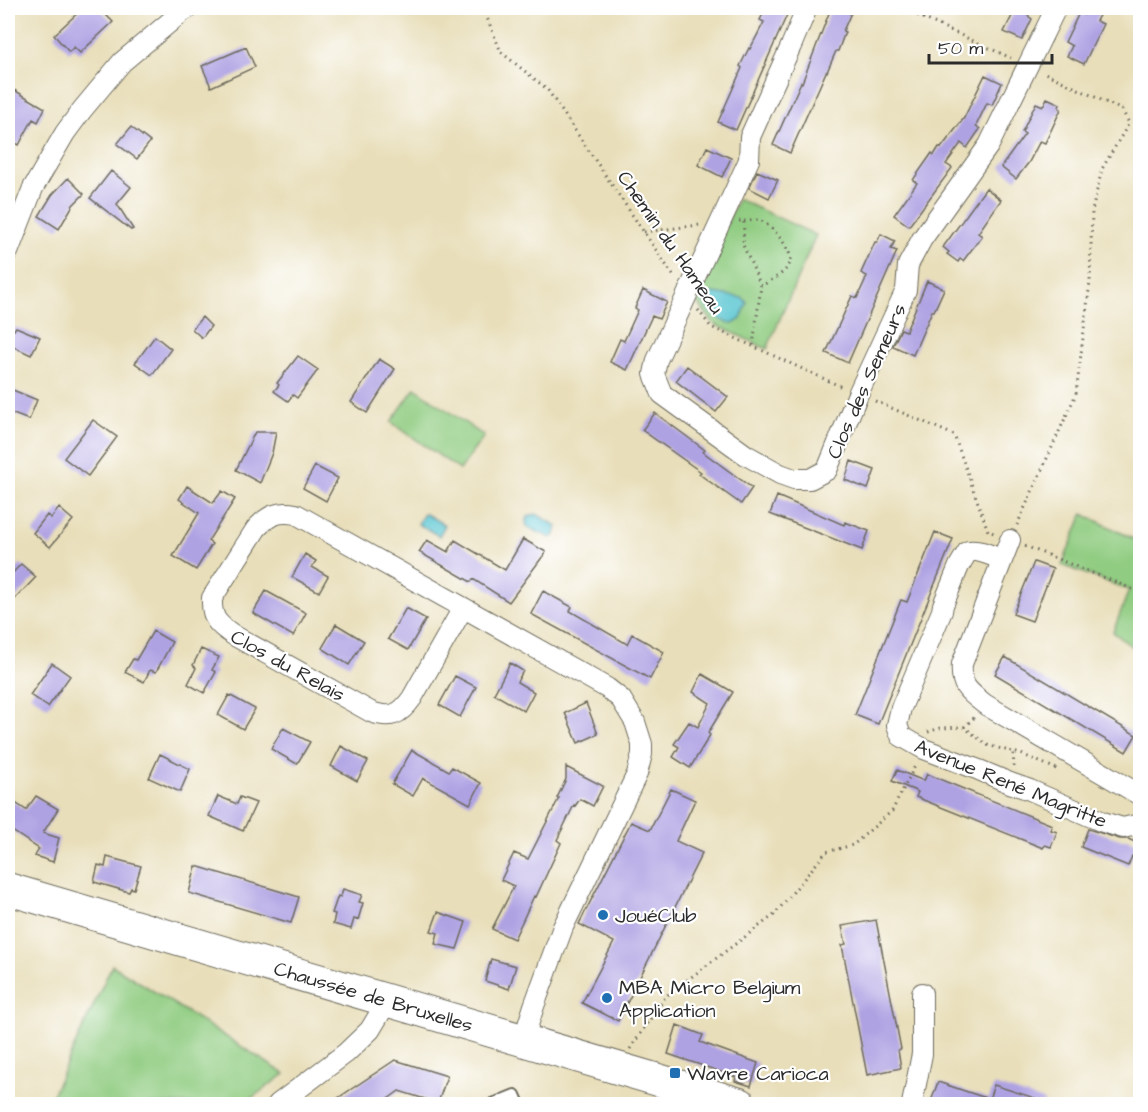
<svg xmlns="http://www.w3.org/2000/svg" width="1148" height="1112" font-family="'Architects Daughter',sans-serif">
  <rect width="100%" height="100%" fill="#fff"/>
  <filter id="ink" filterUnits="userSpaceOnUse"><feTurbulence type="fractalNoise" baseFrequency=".0167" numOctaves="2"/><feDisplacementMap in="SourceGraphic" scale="12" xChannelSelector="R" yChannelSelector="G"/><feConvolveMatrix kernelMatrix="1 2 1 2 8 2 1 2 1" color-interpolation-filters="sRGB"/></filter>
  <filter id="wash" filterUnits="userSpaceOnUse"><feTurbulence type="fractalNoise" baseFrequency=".008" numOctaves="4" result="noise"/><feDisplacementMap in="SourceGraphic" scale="24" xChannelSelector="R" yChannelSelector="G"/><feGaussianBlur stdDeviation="1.35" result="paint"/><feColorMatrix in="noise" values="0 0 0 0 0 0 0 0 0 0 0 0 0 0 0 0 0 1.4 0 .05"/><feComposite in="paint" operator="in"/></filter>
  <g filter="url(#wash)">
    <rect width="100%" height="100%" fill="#e8deb9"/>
    <path fill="#90cc81" stroke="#5e7c56" stroke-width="1.5" d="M738 199 816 235 767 349 714 324 694 298Z
      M415 388 484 436 460 470 391 422Z
      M1083 514 1140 542V653L1113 632 1129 590 1062 565Z
      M112 965 285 1074 243 1104H48Z"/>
    <path fill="#5ac6d2" stroke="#42787e" stroke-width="1.5" d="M715 293 743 298 747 303 741 319 733 324C719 322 708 311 702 299L708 294Z
      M424 513 445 525 439 536 418 524Z
      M536 514 557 526 555 535 551 538 527 527 526 521 529 516Z"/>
    <g id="blocks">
      <path fill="#afa2e3" d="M83 8H99L113 22 80 53 74 47 69 52 54 35Z
        M766 8H790L736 130 718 122 742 68 740 66 749 48 750 49 764 22 760 20Z
        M831 8H853L843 31 845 32 838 51H836L827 72H826L790 153 773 145 801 82 802 83Z
        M1016 8H1033L1028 16 1032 19 1022 40 1004 32Z
        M1087 8H1103L1096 21 1103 24 1084 64 1067 56 1072 46 1065 42 1079 13 1084 15Z
        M246 47 255 67 211 87 202 66Z
        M985 75 1002 83 992 105 987 103 976 126 980 129 967 148 961 143 946 164 952 168 909 226 894 215 917 183 913 180 932 153 934 155 939 147 941 148 964 118Z
        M14 90 45 108 38 122 33 119 19 145 8 139V102Z
        M1047 98 1060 104 1059 108 1061 109 1045 143 1040 141 1029 162 1016 179 1001 167 1025 134 1022 132 1036 103 1043 106Z
        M131 127 150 142 137 159 117 144Z
        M707 147 731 158 722 177 698 165Z
        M111 171 131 187 117 204 133 229 131 230 90 198Z
        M757 171 778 180 769 198 749 188Z
        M68 178 84 194 73 205 59 229 39 216 52 195Z
        M986 188 1001 200 978 233 982 236 963 261 960 259 958 262 947 254 949 252 943 247Z
        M881 234 895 241 891 249 897 251 848 363 826 353 852 296 857 298 867 276 861 273 875 242H877Z
        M927 281 944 289 934 311H932L913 355 893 346 901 329 906 331Z
        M643 290 667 302 659 319 652 316 627 370 610 362 620 339 624 341 638 310 635 308Z
        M202 317 211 326 202 338 192 329Z
        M8 327 14 330 16 327 40 337 31 355 8 344Z
        M155 336 171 349 152 375 135 363Z
        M298 356 318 370 297 398 293 395 288 401 274 391 279 385 277 383Z
        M379 359 395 369 367 413 351 402Z
        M687 366 728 397 716 412 676 381Z
        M8 388 37 400 29 420 8 412Z
        M655 413 705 450 703 452 752 488 741 504 699 474 701 472 642 430Z
        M93 420 117 437 88 476 64 458Z
        M255 432H276L272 453 260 483 236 470Z
        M851 461 875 470 868 489 845 480Z
        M315 466 338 478 326 501 303 488Z
        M187 486 213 503 222 491 235 499 208 541 212 544 196 570 173 556 199 513 179 499Z
        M777 496 844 525 845 522 869 531 862 550 770 514Z
        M59 508 73 520 50 547 33 533 47 515 51 518Z
        M935 532 953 539 878 724 855 715 901 600 907 602Z
        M523 539 546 552 509 602 473 579 471 582 419 552 427 540 448 552 455 540 505 570Z
        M305 554 316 561 312 567 328 576 319 592 292 577Z
        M1034 562 1053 569 1032 621 1013 614Z
        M21 564 36 577 15 599 8 592V578Z
        M266 591 306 613 293 636 253 613Z
        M543 591 572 607 570 611 627 644 632 634 664 652 650 679 531 614Z
        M406 608 426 619 408 650 388 639Z
        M336 624 364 641 349 665 322 648Z
        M153 631 172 642 156 672 150 670 144 682 125 672 133 659 136 660Z
        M201 649 219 657 212 670 216 672 204 693 188 684 196 668 193 665Z
        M1005 657 1136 735 1126 752 995 674Z
        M52 663 70 676 48 707 30 695Z
        M510 663 523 671 517 682 534 692 524 711 494 694Z
        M702 674 733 692 708 733 710 735 690 768 673 757 679 747 674 744 689 722 698 727 710 703 693 692Z
        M455 676 476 687 460 717 439 705Z
        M229 695 255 709 243 729 218 715Z
        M586 703 598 734 578 743 565 713Z
        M283 728 310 742 297 764 271 749Z
        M341 746 368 761 357 781 331 766Z
        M412 750 449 771 452 767 481 783 470 804 423 778 413 796 392 784Z
        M160 754 190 769 180 792 149 778Z
        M566 767 603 786 593 806 580 799 575 806 574 805 557 840 561 843 536 897 534 896 514 939 492 929 514 886 501 880 514 853 528 859 559 798H557L566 779Z
        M897 770 924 781 927 774 1052 825 1051 830 1057 832 1051 847 1045 845 1043 848 916 797 918 792 892 781Z
        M671 789 695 800 676 841 702 853 618 1021 582 1003 614 942 579 924 631 822 650 830Z
        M36 796 58 809 43 833 59 838 53 862 35 856 39 849 8 828V798L26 810Z
        M218 796 237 804 240 797 256 803 243 831 209 816Z
        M1088 829 1120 839H1128L1140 844V860L1132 856 1128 866 1081 847Z
        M107 857 141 866 134 889 131 888 129 892 94 882 98 865 105 867Z
        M196 866 299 897 291 923 189 893Z
        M343 889 362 895 359 902 363 903 358 920 354 919 351 929 333 924 335 914 332 913 338 896 341 897Z
        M438 912 466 922 457 949 435 944 438 933 431 931Z
        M876 920 901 1049 898 1050 901 1068 867 1075 842 945 846 944 842 926Z
        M491 959 516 966 509 989 485 981Z
        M677 1025 703 1035 700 1042 758 1063 751 1086 735 1081 736 1077 668 1054Z
        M395 1060 447 1076 438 1103 399 1091 381 1104H329Z
        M938 1082 989 1099 994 1085 1044 1101V1104H930Z"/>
    </g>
  </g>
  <g filter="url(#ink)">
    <use href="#blocks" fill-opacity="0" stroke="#6d6a5d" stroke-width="1.5"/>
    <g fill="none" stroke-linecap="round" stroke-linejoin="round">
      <defs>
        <path id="lane" d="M493 1104 515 1095 519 1104"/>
        <path id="street" d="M807 8 791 46 750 137 749 160 657 360 654 374 662 394 746 455 780 474 794 479H810L827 470 858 394 906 290 908 265 922 239 989 145 1056 8
          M8 252 33 188 65 133 82 110 122 62 183 11 189 8
          M1010 540 962 664C960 687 969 692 986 705L1140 795
          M1002 560C992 556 980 549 968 551L959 566 943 605 942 611 901 708 897 725 901 736 924 749 979 770 1010 783 1030 790 1103 822 1123 828 1140 824
          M463 608 412 698C400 715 391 719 371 712L235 636C218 625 211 619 212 598L256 529C268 515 278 511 296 514L607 688 621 699 635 722 642 744V754L637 774 563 927 534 1006 523 1041
          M278 1104 346 1053 370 1030 388 1000
          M912 1104 922 1054V993"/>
        <g id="primary">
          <path id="s1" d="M8 889 740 1104"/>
        </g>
      </defs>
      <use href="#lane" stroke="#6d6a5d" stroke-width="14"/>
      <use href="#street" stroke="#6d6a5d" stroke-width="22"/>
      <use href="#primary" stroke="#6d6a5d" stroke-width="34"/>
      <path stroke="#6d6a5d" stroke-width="3" stroke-dasharray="1.5 4.5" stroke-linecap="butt" d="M483 8 501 52 547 89 675 278
        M901 8 1011 58
        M739 221H744L743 245 761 286 753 345
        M744 221C749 221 755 220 759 220 770 223 795 252 790 263 786 273 770 281 761 286
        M644 232 700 225
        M698 310 711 327 844 388
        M875 401 954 435 988 531 994 533
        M1017 525 1076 394 1090 282 1092 211 1102 169 1129 123 1122 110 1045 73
        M1025 546 1140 592
        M964 727 975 717
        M928 732 940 728 964 727 987 745 1013 752
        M1014 767 1013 752 1021 754 1059 770 1060 769
        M630 1049 666 996 774 915 826 852 853 845 892 811 916 764"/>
      <use href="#lane" stroke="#fff" stroke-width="10"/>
      <use href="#street" stroke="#fff" stroke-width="20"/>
      <use href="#primary" stroke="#fff" stroke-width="32"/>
    </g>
  </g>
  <g fill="#1f6fb2" stroke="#fff" stroke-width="2">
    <circle cx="603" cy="915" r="6"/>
    <circle cx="607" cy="998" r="6"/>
    <rect x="669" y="1067" width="12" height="12" rx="3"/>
  </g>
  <g text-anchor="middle" stroke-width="4.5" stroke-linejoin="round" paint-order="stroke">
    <g font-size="20" fill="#2b2b2b" stroke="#fff">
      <text transform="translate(671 242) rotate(55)" y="7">Chemin du Hameau</text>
      <text transform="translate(866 381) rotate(-66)" y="7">Clos des Semeurs</text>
      <text transform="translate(288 665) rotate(29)" y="7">Clos du Relais</text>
      <text transform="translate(1011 783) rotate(22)" y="7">Avenue René Magritte</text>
      <text dy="7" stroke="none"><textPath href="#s1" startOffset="381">Chaussée de Bruxelles</textPath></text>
    </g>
    <g font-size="20" fill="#2b2b2b" stroke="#fff" text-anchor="start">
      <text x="615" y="922">JouéClub</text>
      <text x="619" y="994">MBA Micro Belgium<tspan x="619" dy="23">Application</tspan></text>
      <text x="687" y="1080">Wavre Carioca</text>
    </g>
  </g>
  <rect width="1148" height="1112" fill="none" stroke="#fff" stroke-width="30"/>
  <path d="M929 54v9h123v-9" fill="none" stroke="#2b2b2b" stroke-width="3"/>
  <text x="938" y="54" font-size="18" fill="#2b2b2b" stroke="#ffffff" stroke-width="4.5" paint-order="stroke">50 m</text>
</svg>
